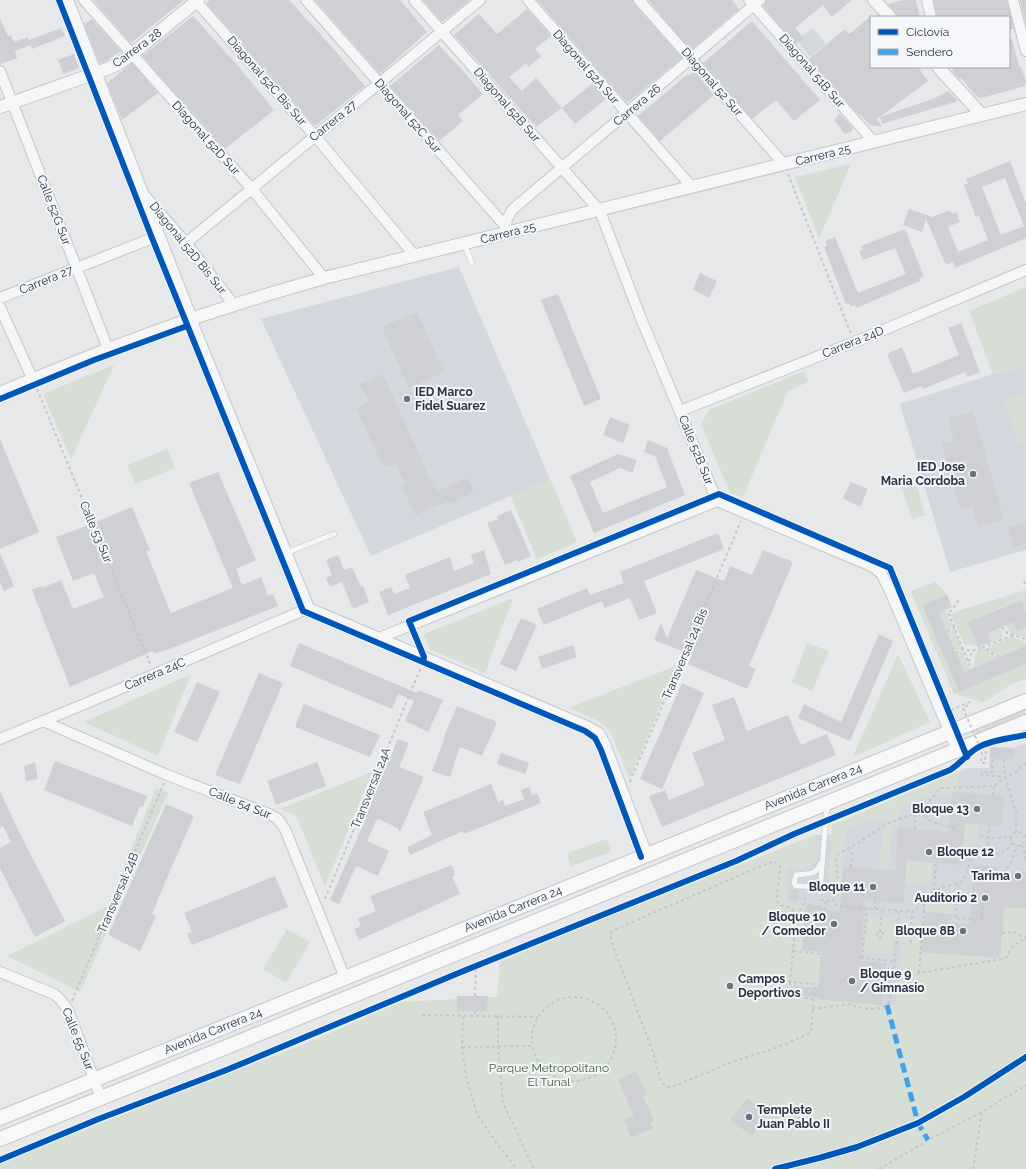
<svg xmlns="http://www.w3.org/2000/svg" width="1026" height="1169" font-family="Raleway,sans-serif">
  <rect width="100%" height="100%" fill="#e6e8ea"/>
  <path fill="#d4d7dd" d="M813 28 826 44 810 57 797 40Z
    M459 267 550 479 371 556 261 319Z
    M1026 366V550L950 572 900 404 993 374Z
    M1026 743V952L660 1100 590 924 816 835H832V825L968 768H989L990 747 1014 748Z"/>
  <path fill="#d6ded6" d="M851 164 819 239 795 177Z
    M1026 287V366L993 374 969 311Z
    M114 365 71 459 43 394Z
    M804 371 808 382 788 391 743 497 730 493 701 424 709 410Z
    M1026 393V443L1018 445 1004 399Z
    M167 449 175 468 135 484 127 465Z
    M550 479 577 542 537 559 510 495Z
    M916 482 925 515 912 519 902 487Z
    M936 582 947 595 922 605 959 691 1026 664V679L1012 684 984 702 954 694 911 591Z
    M1026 590V611L1021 600 968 622 978 647 964 644 950 614 958 611Z
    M513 598 485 673 431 650 424 634Z
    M945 610 953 627 946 630 939 613Z
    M1014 622 1017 631 1026 627V637L1010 633 1006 625Z
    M999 628 1003 637 991 642 988 633Z
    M954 630 962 649 955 651 947 633Z
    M1012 637 1026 642V650L1000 657 986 648Z
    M807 643 829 651 812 691 792 682Z
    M984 648 998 658 972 669 977 651Z
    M962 652 970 670 964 672 956 654Z
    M898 654 930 722 853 757Z
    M678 665 630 779 610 731C599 719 583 714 569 708Z
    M191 674 158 756 84 722Z
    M1026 705V715L977 735 973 726Z
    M960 771 957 792H952L951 794C932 793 916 801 900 811L898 817V827L892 824 888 870H879L884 820C867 820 860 821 846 830L841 891 827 890 832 825Z
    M372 772 325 887 302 830 296 816 280 809Z
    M156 788 168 793 80 992 7 956 108 906Z
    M960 823 979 824 977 841 972 846H963L964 833H959Z
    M816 835 815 862C810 871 797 868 788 868L787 903 806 904 802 949 821 952 817 999 882 1005 883 1010 896 1004 902 946 899 945 902 919 922 921 920 952 999 958 1004 907 1026 908V1169H0V1164L27 1152 307 1043 401 1002 457 999V996L497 997 500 962 590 924Z
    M607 839 611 852 571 866 567 853Z
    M907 860 932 863 931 879 924 884 905 883Z
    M930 900 949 902 952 906V914L925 912 926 904Z
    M868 916 896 919 892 954 864 951Z
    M287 929 310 942 286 983 263 969Z"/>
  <path fill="#ced0d3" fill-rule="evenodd" d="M93 0H184L131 43Z
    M210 0H289L332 47 365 86 315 126 206 3Z
    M315 0H400L427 32 380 74Z
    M423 0H470L442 22Z
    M537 0H633L634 4 682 58 627 103Z
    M648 0H732L739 9 691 50Z
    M766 0H852L832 17 823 5 795 28 804 38 796 44 763 6Z
    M903 0H916L920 17H898L895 12 888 4Z
    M934 0H1007L1014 29H1009V17H937Z
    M1020 0H1026V25Z
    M527 9 551 36 535 49 541 56 529 67 526 63 509 77 522 91 536 78 562 108 536 127 454 35 479 14 497 34Z
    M193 16 239 67 274 110 225 149 142 56Z
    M871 16V67H918L928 81 877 119 882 127 870 125 860 114V116L809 59 845 29 849 34Z
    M0 18 8 36 11 35 14 42 28 37 31 45 15 51 17 58 0 64Z
    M92 19 121 51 106 61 100 64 84 24Z
    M752 21 820 100 794 121 776 100 752 119 703 63Z
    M61 28 65 36 32 49 29 40Z
    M1009 39H1012L1019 67H1021L1026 82 1025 86 981 98 977 97 961 78 959 79 953 72 952 67H1009Z
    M439 45 455 63H456L483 94 458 115 463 121 439 141 390 86Z
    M74 54 79 68 63 74 58 60Z
    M132 63 158 93 122 120 107 83Z
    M694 71 714 95 660 141 638 116 688 74 689 75Z
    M593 83 606 99 575 124 562 108Z
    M948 91 958 101 882 124 880 117 935 98Z
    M840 114 853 128 851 132 845 134 834 120Z
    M1010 161 1026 204V238L955 268 953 262 946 265 926 219 922 232 903 225 909 209 932 217 950 210 952 214 956 212 960 222 948 227 958 252 988 240 979 216 976 217 964 185 968 183 966 179ZM1005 178 1024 226 1001 235 982 187Z
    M905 229 924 277 919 278 920 281 856 308 855 305 851 307 849 303 846 304 824 247 827 245 825 241 835 237 858 293 906 274 895 248 863 260 859 251 863 249 861 246Z
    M700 273 717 281 709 298 693 290Z
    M558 294 601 399 584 406 541 300Z
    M417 312 444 372 409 388 382 327Z
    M961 323 980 372 967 377 965 372 923 389 922 386 904 393 887 354 902 347 913 374 959 355 948 328Z
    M383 374 436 492 467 478 474 492 449 504 448 501 415 515 401 485 405 483 396 463 384 468 356 408 369 402 360 384Z
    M973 411 1004 520 978 527 972 506 960 509 942 444 954 441 948 418Z
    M610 417 630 425 623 443 603 435Z
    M0 439 39 532 0 549Z
    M648 440 667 448 685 495 594 533 570 476 618 454 637 460 632 473 620 468 590 482 603 513 667 487 655 456 644 452Z
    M218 472 256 560 236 569 242 585 261 577 268 596 273 594 278 606 172 648 154 654 153 651 70 687 32 590 42 586V588L61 580 73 609 104 597 94 573 73 581 56 537 86 526 132 507 150 550 146 551 171 613 233 588 189 483Z
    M851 482 868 489 860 507 843 498Z
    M511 510 531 556 518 562 517 560 505 565 487 523 499 519 497 516Z
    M1026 522V544L1014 547 1008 527Z
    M718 533 724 549 644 581 657 613 639 620 630 598 604 608 602 601 544 625 537 609 587 588 590 595 624 583 620 572Z
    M484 550 491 574 388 615 379 592 391 587 394 594 410 588 405 575 450 557 454 571 474 563 471 555Z
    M763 550 793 562 749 666 756 669 747 689 688 664 692 655 654 640 661 623 667 638 696 570 724 581 730 566 752 575Z
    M0 553 14 586 4 591 0 582Z
    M338 555 344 570 352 567 361 587 363 586 369 602 353 609 342 582 330 587 326 578 332 575 326 560Z
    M947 595 952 607 939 613 964 672 1026 646V664L959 692 922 605Z
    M1022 600 1026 611V627L1017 631 1014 622 999 628 988 633 991 642 978 647 968 622Z
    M521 618 537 625 516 671 500 664Z
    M879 634 893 641 850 741 798 718 804 704 841 722Z
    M299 643 417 693 418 690 443 700 428 732 405 721 414 701 398 694 392 709 290 666Z
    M573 645 577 657 542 669 538 657Z
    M259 673 283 683 240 784 215 775Z
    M197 682 220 692 197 742 174 732Z
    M682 683 704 693 662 789 640 779Z
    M734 697 747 731 788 715 801 745 827 734 836 755 662 827 649 796 665 790 669 800 705 785 692 753 725 740 712 705Z
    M304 704 380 735 370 757 295 727Z
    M457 706 497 722 482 756 460 747 450 777 432 771 444 740 443 739Z
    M398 739 409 743 399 767 424 777 400 832 398 828 378 819 376 821 367 841 389 851 378 876 356 866 339 904 330 900 366 818 365 817Z
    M990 747 1014 748V759L990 758Z
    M501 753 529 763 525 774 497 764Z
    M55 761 147 796 143 807 140 806 132 826 44 790Z
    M35 762 38 779 26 781 24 766Z
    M317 762 326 786 276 805 267 781Z
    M491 784 498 802 503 800 505 806 524 799 521 790 529 787 532 795 537 793 541 803 464 834 463 831 410 855 407 847 432 835 423 812Z
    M0 791 19 832 65 921 35 937 0 868V848L11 842 3 826 0 828Z
    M952 792 1004 796 1002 826 965 823 961 865 907 860 903 903 865 900 860 961 886 963 882 1005 817 999V997L792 995 793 986 818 988 821 952 802 950 806 904 822 905V909L840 911 843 867 895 870 898 827 948 832Z
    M166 804 194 816 164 885 152 914 156 916 140 951 108 935Z
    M452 865 455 875 452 876 460 894 359 940 354 929 361 926 358 919 376 911 370 896Z
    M974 866 998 867 997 876 1013 872H1026V908L1004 907 1000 958 922 952 925 912 952 914 951 923 970 924Z
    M275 876 288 907 192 945 187 934 192 932 184 913Z
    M790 890H799L798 901 789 900Z
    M457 996H488L487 1011H457Z
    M636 1071 647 1094 643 1096 654 1121 650 1123 653 1128 631 1138 624 1120 634 1116 618 1080Z
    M747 1098 768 1113 752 1136 730 1120Z"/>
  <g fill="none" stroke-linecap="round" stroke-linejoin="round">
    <defs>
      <path id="service" d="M464 244 472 263
        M286 553 334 534
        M821 887 799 886H796L794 883 796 875C808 873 816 876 821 863
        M820 892 827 805"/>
      <path id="minor" d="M84 0 251 188 324 278
        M195 0 315 136 415 256
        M306 0 508 229
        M414 0 600 211 640 316 717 501 871 566 881 573 890 591 957 750
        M528 0 692 187
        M639 0 784 164
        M749 0 874 142
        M927 0 931 17
        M1013 0 1026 51
        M0 71 108 349
        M145 196 186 243 234 305
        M506 227 507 219 513 209 760 0
        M186 243 480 0
        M0 298 158 236
        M0 307 33 380
        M191 319 309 608 589 727 599 733 605 744 647 855
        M680 411 862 339 1026 270
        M379 638 717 501
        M43 721 167 775 269 814 278 819 285 829 345 978
        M0 739 87 703 309 608
        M0 972 54 994 60 999 68 1010 101 1098"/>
      <path id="tertiary" d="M67 0 191 319
        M874 0 890 17
        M938 67 982 115
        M0 107 107 69 118 64 132 54 198 0
        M0 393C77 361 154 330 234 305 264 295 294 287 324 278L1026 104"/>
      <path id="secondary" d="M0 1118 1026 701
        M0 1139 1026 722"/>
    </defs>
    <use href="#service" stroke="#c4c6c8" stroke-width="6"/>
    <use href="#minor" stroke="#c4c6c8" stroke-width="12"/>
    <use href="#tertiary" stroke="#c4c6c8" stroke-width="14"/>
    <use href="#secondary" stroke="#c4c6c8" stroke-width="16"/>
    <path stroke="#c5c6ca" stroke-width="2" stroke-dasharray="3 3" stroke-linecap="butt" d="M788 174 851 334
      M37 389 151 666
      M1024 581 1026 586
      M958 600 953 610 948 612 971 669
      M1002 627 1005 632 1026 639
      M947 631 955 628
      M956 653 963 649 972 651 983 647
      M999 657 983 647 1014 635
      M969 662 972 651
      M951 710 969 702 970 704 963 708
      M993 759 992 772H982V775L1005 777
      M1004 759 1005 777 1016 812V832
      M630 782 741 521
      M993 795 994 786
      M922 810C925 823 943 825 955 828
      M915 829V813
      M1011 839a7 7 0 1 1 14 0a7 7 0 1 1-14 0Z
      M980 836 992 838 1012 837
      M1013 843 1006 850 993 856 971 857 967 874 961 882 946 886 925 895 920 901 917 910 912 912 837 906 833 901 839 891 836 859 838 854 858 843 886 824 919 812 941 788 994 786 1005 777 1016 772 1026 763
      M1022 845 1026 859
      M986 857 990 825
      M774 862 779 865 780 867 777 897 778 903 783 906 792 908 796 917 790 982 815 984 811 1033 773 1049 732 1062 672 1087H667L661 1082 654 1055 611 941V933L614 930 768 863Z
      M851 867 852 847
      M1001 874 1009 878
      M1000 878 1011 863 1017 846
      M958 884 955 918 982 920 983 909 982 907 980 909 982 920
      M934 891 936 863
      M325 899 421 667
      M821 900 833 901
      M875 909V901
      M825 910 826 901
      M796 916 803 906 806 895
      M877 935a3 3 0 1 1 6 0a3 3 0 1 1-6 0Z
      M880 932 882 909
      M1002 933 1013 932 1026 938
      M911 943 912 912
      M793 951 821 954
      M860 958 894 961
      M862 958 867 908
      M919 973 925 895
      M893 979 919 973 1002 959 1007 957C1010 947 1017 943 1026 938
      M790 982 789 996 813 999
      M475 996 476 967
      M532 1039a42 42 0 1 1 84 0a42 42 0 1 1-84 0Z
      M72 1001 164 783
      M812 1009 850 1004C859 1009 881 1012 888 1003 893 997 898 924 899 911
      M475 1011V1016
      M422 1015 538 1017
      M463 1016 462 1047 466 1076 477 1114 497 1144 517 1169
      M498 1016V1047L503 1103 534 1169
      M462 1047 532 1046
      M879 1169 936 1136 982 1112 1026 1085
      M973 1169 982 1112"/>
    <use href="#service" stroke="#f5f6f7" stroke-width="5"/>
    <use href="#minor" stroke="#f5f6f7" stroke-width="10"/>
    <use href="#tertiary" stroke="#f5f6f7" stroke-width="12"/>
    <use href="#secondary" stroke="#f8f8f8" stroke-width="14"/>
    <path stroke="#c5c6ca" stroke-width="2" stroke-dasharray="3 3" stroke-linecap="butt" d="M963 708 982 752 981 763H985L986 751"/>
    <path stroke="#3ea3ec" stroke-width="5" stroke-dasharray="10 5" stroke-linecap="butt" d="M887 1005 918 1123 928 1140"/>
    <defs>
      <path id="cycleway" d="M59 0 152 238 303 611 585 731 595 738 601 750 641 857
        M0 399 94 360 187 326
        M423 662 424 657 409 621 719 494 890 568 967 757
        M0 1160 96 1120 224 1071 461 972 736 861 794 834 950 770C960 764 967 754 977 748 991 740 1011 738 1026 735
        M775 1169 819 1158 857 1147 918 1123 964 1097 1026 1057"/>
    </defs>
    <use href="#cycleway" stroke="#f4f6f9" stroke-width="8"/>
    <use href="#cycleway" stroke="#0057b8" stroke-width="6"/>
  </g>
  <g fill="#6c737f" stroke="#f4f6f9" stroke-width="1.5">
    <circle cx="407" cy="399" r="4"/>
    <circle cx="973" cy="474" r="4"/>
    <circle cx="977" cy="809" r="4"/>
    <circle cx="929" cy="852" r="4"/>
    <circle cx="1018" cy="876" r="4"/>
    <circle cx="873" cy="887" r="4"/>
    <circle cx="985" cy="898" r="4"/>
    <circle cx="834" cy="924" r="4"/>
    <circle cx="963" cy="931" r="4"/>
    <circle cx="852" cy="981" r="4"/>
    <circle cx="730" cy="986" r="4"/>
    <circle cx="749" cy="1117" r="4"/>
  </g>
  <g text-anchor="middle" stroke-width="4" stroke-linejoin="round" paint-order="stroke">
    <g font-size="12" fill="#2b3445" stroke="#f4f6f9">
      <text transform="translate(137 48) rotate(-36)" y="4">Carrera 28</text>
      <text transform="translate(586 67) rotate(49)" y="4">Diagonal 52A Sur</text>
      <text transform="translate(812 71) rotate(49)" y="4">Diagonal 51B Sur</text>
      <text transform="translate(267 81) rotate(49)" y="4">Diagonal 52C Bis Sur</text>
      <text transform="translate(712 82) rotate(49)" y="4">Diagonal 52 Sur</text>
      <text transform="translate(507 105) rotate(49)" y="4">Diagonal 52B Sur</text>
      <text transform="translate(637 105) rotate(-40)" y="4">Carrera 26</text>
      <text transform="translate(408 116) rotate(49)" y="4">Diagonal 52C Sur</text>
      <text transform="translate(333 121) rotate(-39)" y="4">Carrera 27</text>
      <text transform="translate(206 138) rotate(48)" y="4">Diagonal 52D Sur</text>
      <text transform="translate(823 155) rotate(-14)" y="4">Carrera 25</text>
      <text transform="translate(54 210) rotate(69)" y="4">Calle 52G Sur</text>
      <text transform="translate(508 233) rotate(-14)" y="4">Carrera 25</text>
      <text transform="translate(188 248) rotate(51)" y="4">Diagonal 52D Bis Sur</text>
      <text transform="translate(46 280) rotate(-22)" y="4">Carrera 27</text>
      <text transform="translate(853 342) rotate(-22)" y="4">Carrera 24D</text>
      <text transform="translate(696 450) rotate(68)" y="4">Calle 52B Sur</text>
      <text transform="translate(96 532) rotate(67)" y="4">Calle 53 Sur</text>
      <text transform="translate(685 654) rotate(-67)" y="4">Transversal 24 Bis</text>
      <text transform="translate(155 674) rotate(-23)" y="4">Carrera 24C</text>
      <text transform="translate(813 787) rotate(-22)" y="4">Avenida Carrera 24</text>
      <text transform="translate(371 788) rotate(-68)" y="4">Transversal 24A</text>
      <text transform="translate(240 803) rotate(22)" y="4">Calle 54 Sur</text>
      <text transform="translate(118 893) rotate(-67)" y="4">Transversal 24B</text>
      <text transform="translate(513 909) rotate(-22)" y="4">Avenida Carrera 24</text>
      <text transform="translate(213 1031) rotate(-22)" y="4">Avenida Carrera 24</text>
      <text transform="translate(78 1039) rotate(68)" y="4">Calle 55 Sur</text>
    </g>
    <g font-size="12" font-weight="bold" fill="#2b3445" stroke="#f4f6f9" text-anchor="end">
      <text x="415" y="396" text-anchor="start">IED Marco<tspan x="415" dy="14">Fidel Suarez</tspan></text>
      <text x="965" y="471">IED Jose<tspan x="965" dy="14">Maria Cordoba</tspan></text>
      <text x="969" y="813">Bloque 13</text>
      <text x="937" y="856" text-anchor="start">Bloque 12</text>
      <text x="1010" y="880">Tarima</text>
      <text x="865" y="891">Bloque 11</text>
      <text x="977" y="902">Auditorio 2</text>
      <text x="826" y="921">Bloque 10<tspan x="826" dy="14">/ Comedor</tspan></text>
      <text x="955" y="935">Bloque 8B</text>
      <text x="860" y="978" text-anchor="start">Bloque 9<tspan x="860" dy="14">/ Gimnasio</tspan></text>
      <text x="738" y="983" text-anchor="start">Campos<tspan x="738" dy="14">Deportivos</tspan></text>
      <text x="757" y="1114" text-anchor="start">Templete<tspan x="757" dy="14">Juan Pablo II</tspan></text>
    </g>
    <g font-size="12" fill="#3f6138" stroke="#f4f6f9">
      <text x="549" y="1072">Parque Metropolitano<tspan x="549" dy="14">El Tunal</tspan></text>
    </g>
  </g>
  <rect x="870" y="16" width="140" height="52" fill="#f4f6f9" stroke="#a4a8b1"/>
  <rect x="878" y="29" width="20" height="6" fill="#0057b8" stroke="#a4a8b1"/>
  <text x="906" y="36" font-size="12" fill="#2b3445">Ciclovía</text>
  <rect x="878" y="49" width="20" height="6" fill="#3ea3ec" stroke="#a4a8b1"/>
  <text x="906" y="56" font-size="12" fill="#2b3445">Sendero</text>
</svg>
